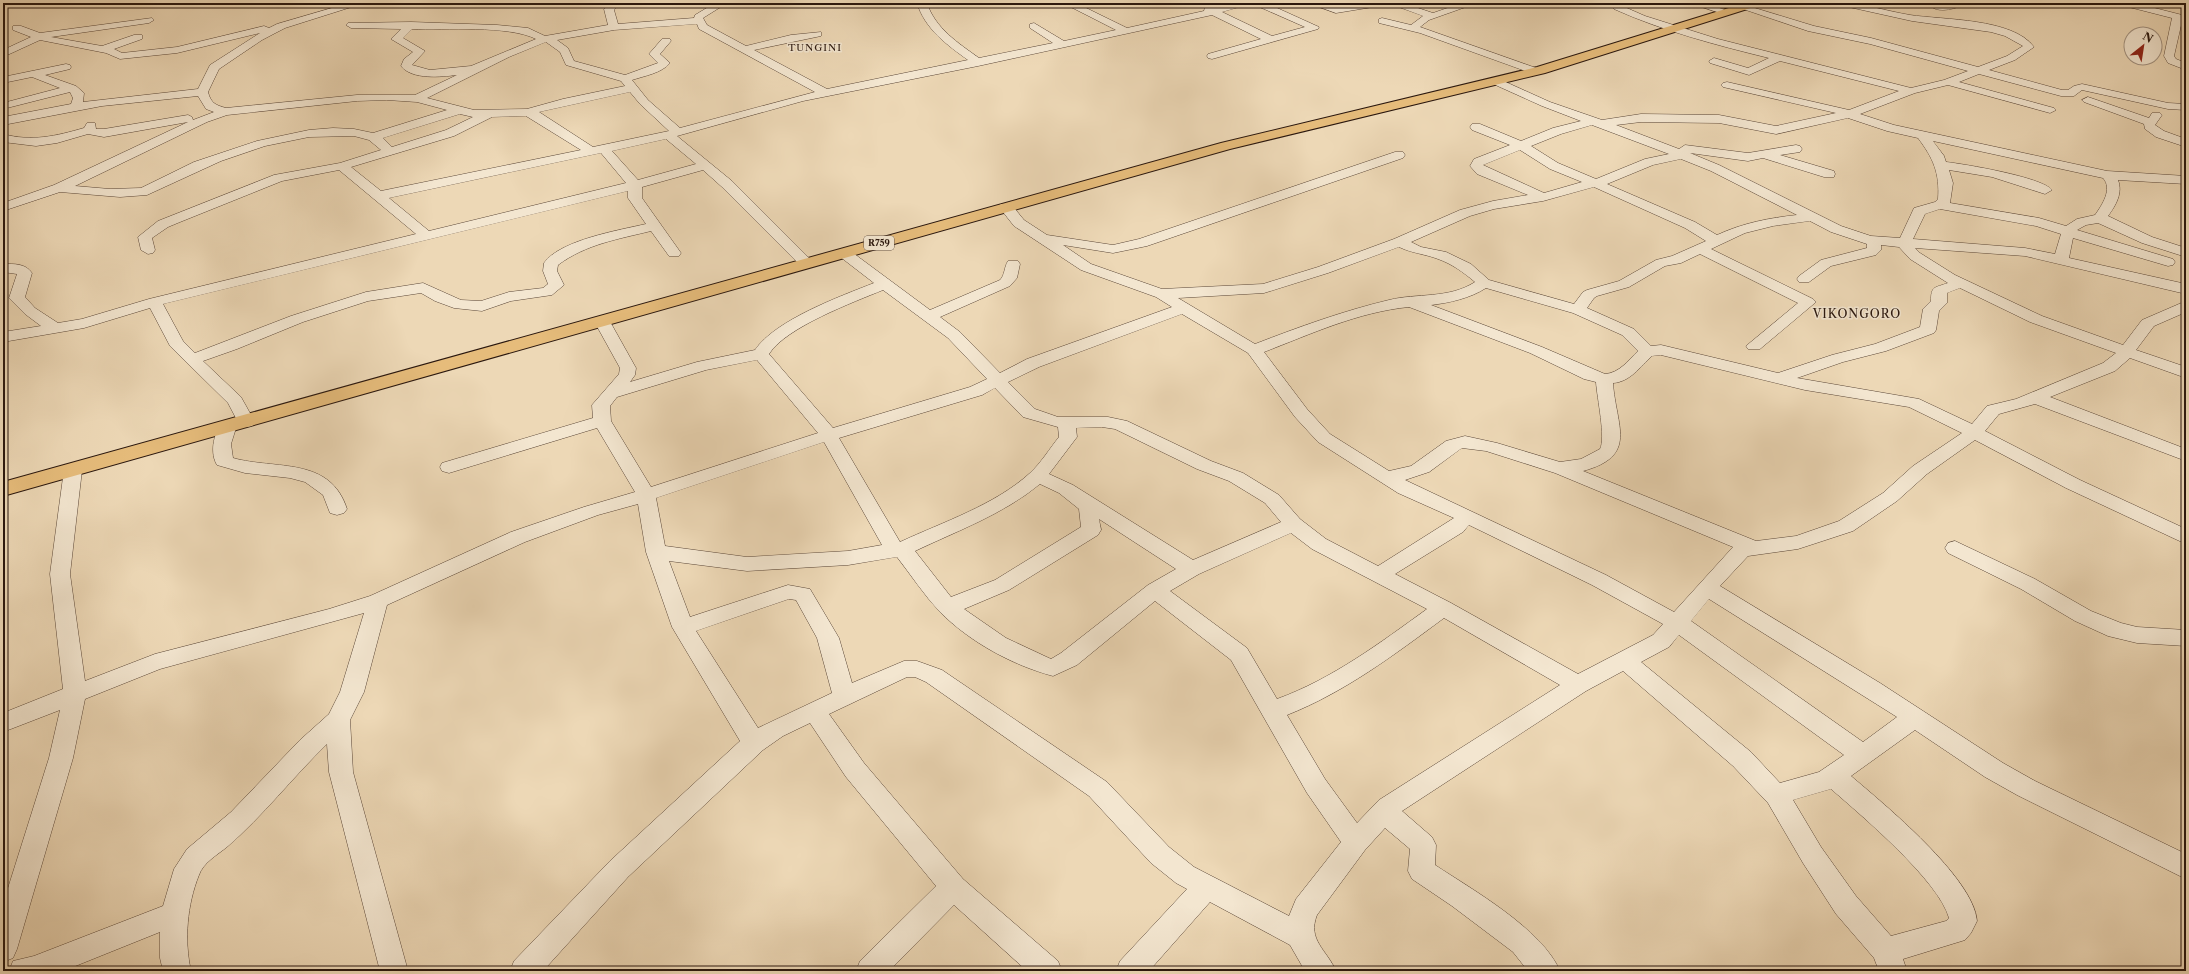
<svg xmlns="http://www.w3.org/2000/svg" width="2189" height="974" font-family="'Libre Caslon Text',serif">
  <rect width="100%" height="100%" fill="#edd8b6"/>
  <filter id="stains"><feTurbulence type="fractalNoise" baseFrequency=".005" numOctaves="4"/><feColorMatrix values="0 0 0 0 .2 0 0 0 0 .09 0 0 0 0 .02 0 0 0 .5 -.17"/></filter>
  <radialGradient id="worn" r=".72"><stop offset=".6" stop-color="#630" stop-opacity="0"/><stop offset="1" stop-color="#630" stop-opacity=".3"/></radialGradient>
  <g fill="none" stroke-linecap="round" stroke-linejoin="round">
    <defs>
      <path id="minor" d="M349 3H364L285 28 262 40 219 69 208 92C211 103 215 105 226 108L357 95H415L457 75C441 77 412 80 401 66L404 59 413 52 391 39 401 29 351 28 346 25 348 23 411 22 497 25 528 28 545 36 608 25 604 9 610 3H621L614 10 618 24 694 18 695 15 715 3H727L703 18 707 25 746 46 791 35 821 32V36L754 50 827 89 968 60C947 45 925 29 917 3H927C935 28 958 43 979 58L1053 43 1030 28V24L1034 23 1064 41 1116 30 1063 3H1076L1127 28 1204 11 1205 7 1214 8 1237 3H1266L1319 27 1318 29 1212 59 1208 58 1207 56 1208 54 1261 39 1212 15 978 66 803 101 677 136 732 181 812 261 814 264 812 267H802L722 187 703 170 642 187V198L681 253 679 256H669L651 231C619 239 586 244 558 265L557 271 564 285 552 295 511 301 482 311 454 308 435 301 421 293 368 301 303 322 237 349 203 361 241 397 255 422 252 426 246 427 240 426 228 403 170 346 150 308 84 328 3 342V332L41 326 25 314 9 298 17 274 3 272V264C14 264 25 263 32 273L25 297 35 308 58 323 82 319 149 299 416 234 339 170 282 181 180 222 168 227 152 238 155 250 153 253 148 254 141 250 138 237 158 221 274 175 340 163 381 150 369 140 354 136 309 137 265 146 221 161 147 195 120 197 60 192 3 211V203L54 185 188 122 104 137 88 134 57 143 36 146 3 142V134C32 142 56 136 84 128L87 123H95L96 129H104L188 115 192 117 193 120 214 112 206 109 198 96 102 106 3 125V117L71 104 73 98 70 92 3 109V103L60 88 32 77 3 83V77L66 64 70 65 71 67 70 69 45 75 76 86 84 93 83 102 198 89 210 65 260 33 177 53 120 59 106 53 40 40 3 57V50L31 37 13 30V26H21L40 33 152 18 154 20 149 23 51 37 102 46 134 35H142V39L114 49 122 53 177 47 264 26 269 28 277 24ZM1254 3 1255 5 1305 27 1272 36 1222 12ZM697 24 699 29 815 92 680 128 648 100 632 80C644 76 662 73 670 63L660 54 671 41 670 39H662L649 54 658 63 625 75 574 61 568 48 557 40 614 30ZM412 29C445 30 508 25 536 39L471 66 430 70 412 65 425 51 403 38ZM546 42 560 52 566 65 621 81 625 86 563 99 527 109 474 110 427 98 509 57ZM630 92 640 104 669 131 593 147 539 112ZM387 100 417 102 447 110 373 133 354 129 333 128 309 130 257 141 194 162 141 188 110 189 75 186 207 122 227 115 357 101ZM460 114 473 117 446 130 392 147 383 138ZM526 116 581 150 381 191 351 167 454 136 492 117ZM666 139 696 164 638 180 612 151ZM601 153 626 183 429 231 389 198ZM628 191V198L646 224C620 230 560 240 544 263L543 271 548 284 543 288 509 292 481 301 461 300 423 283 366 292 291 316 195 353 183 341 163 304Z
        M1308 3H1323L1336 7 1361 3H1384L1379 6 1336 13Z
        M1388 3H1403L1433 13 1462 3H1477L1429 20 1420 27 1539 69 1540 71 1535 74 1531 73 1420 33 1379 23V19L1382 18 1411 25 1423 16Z
        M1690 3H1705L1731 12 1726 15Z
        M1838 3C1863 3 1886 11 1910 15 1943 20 2013 18 2034 47L2015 60 1989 70 2062 90H2068L2074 86 2082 84 2168 103 2186 104V110L2168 109 2082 90 2074 96H2061L1979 74 1959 82 2054 108 2056 110 2050 113 1948 85 1915 93 1860 114 1894 125 2107 171 2186 176V184L2118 180C2123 193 2116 205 2108 216L2152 237 2186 248V257L2142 243 2098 223 2086 225 2077 230 2173 259 2175 262 2173 265 2168 266 2073 238 2069 258 2186 284V294L2025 256 1915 248 1920 253 1955 275 2042 316 2123 345 2142 320 2186 301V312L2154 326 2136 350 2186 367V378L2130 358 2115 371 2050 397 2186 449V461L2035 404 1999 414 1985 431 2080 480 2186 529V544L2066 488 1975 440 1927 474 1897 501 1853 531 1798 549 1748 556 1720 586 1880 683 2003 763 2035 781 2186 854V879L2017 795 1985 777 1915 730 1851 776C1884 804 1974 878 1977 921L1971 933 1965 940 1903 959 1907 971H1879L1874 958 1836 914 1803 863 1768 803 1733 766 1623 671 1586 691 1402 811 1432 837 1436 845 1435 865C1473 890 1542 929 1560 971H1528L1513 952 1452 906 1412 879 1408 871 1410 849 1385 828 1365 850 1317 915C1307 940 1327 950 1336 971H1305L1290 945 1210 902 1149 971H1116L1120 961 1187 889 1176 883 1151 863 1089 796 926 682 915 677H907L829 714 864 763 963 879 1058 961 1062 971H1027L954 905 889 971H856L860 961 936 886 846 777 810 723 783 736 763 750 628 877 543 971H510L514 961 610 861 740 741 672 627 646 552 638 504 598 515 525 542 387 605 364 692 350 720 353 772 408 971H380L329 772 327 744C292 778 263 816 227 847 217 855 203 863 199 875 187 905 184 940 191 971H163L160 958V932L63 971H9L13 961 34 956 163 906 174 869 187 849 231 812 300 740 329 714 340 692 364 613 160 669 85 699 73 758 17 949 13 958 3 962V904L49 758 60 710 3 732V713L63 689 50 574 64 470 66 466 73 464 80 466 82 470 70 574 85 681 155 654 329 609 370 596 511 532 584 507 635 492 597 428 449 473 442 471 440 467 442 463 593 418 592 405 619 374 620 368 594 321 596 318H608L636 368 635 375 630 382 697 362 755 350C775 320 841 296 874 283L839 256 837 253 839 250H849L930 310 1000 280C1005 275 1004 267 1008 261H1018L1020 264 1017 278 1010 286 940 317 960 332 1000 373 1027 359 1172 307 1156 297 1081 270 1014 226 999 207 1001 204H1011L1024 220 1047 235 1113 245 1139 239 1395 152H1403L1405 155 1403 158 1147 246 1113 253 1063 245 1091 264 1162 289 1263 284 1318 267 1394 239 1460 210 1493 201 1528 195 1477 174 1470 166 1474 159 1510 145 1472 130 1470 127 1472 124H1480L1521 141 1553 128 1581 121 1542 106 1491 83 1489 81 1491 79H1499L1550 102 1602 120 1641 114 1719 115 1776 126 1836 113 1723 87 1721 85 1723 83 1727 82 1849 110 1899 91 1780 61 1749 75 1710 63 1709 61 1714 58 1748 68 1769 58C1716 45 1663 31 1614 9V5H1620L1645 16 1718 39 1911 88 1944 80 1968 71 1870 44 1808 31 1737 7 1742 4 1745 5 1814 26 1871 38 1978 67 2007 56 2023 46 2005 36 1991 32 1912 21 1840 5ZM1848 118 1887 131 1918 138C1933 158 1940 173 1938 199L1935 202 1914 208 1900 238 1871 236 1841 226 1719 165 1690 153 1748 161 1763 158 1824 177H1834L1835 174 1834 171 1780 155 1800 152 1802 149 1800 146 1796 145 1748 153 1685 145 1679 149 1616 125 1641 122 1719 123 1776 134ZM1592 125 1669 154 1645 159 1596 179 1558 163 1531 146 1561 134ZM1933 141 2103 178C2113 189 2102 205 2095 215L2077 219 2066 226 2039 218 1950 203 1953 183 1949 170 1992 177 2045 194 2052 190C2042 177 1964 164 1946 162L1944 156ZM1520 150 1550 169 1582 182 1544 193 1483 165ZM1681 159 1711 171 1797 215C1769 218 1743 223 1717 235L1695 222 1607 184 1653 165ZM1594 187 1685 228 1706 241 1672 256 1656 260 1619 281 1587 290 1583 292 1574 304 1489 280 1471 264 1446 252 1421 247 1411 242 1470 216 1494 209 1543 201ZM1940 209 2036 226 2061 234 2055 254 2025 248 1913 239 1925 214ZM1810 221 1831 232 1867 244V248L1821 260 1799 276 1797 279 1799 282H1809L1831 266 1876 255 1881 250V245L1899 247 1910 259 1948 283C1934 288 1931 286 1931 301L1923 309 1920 327 1875 344 1832 355 1778 373 1661 345 1651 346 1634 329 1587 308 1594 298 1597 296 1629 287 1665 266 1681 263 1700 254 1798 303 1746 346 1748 349H1760L1816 302 1813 299 1711 249 1745 233 1773 226ZM1399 247C1411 253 1425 254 1438 259 1452 264 1463 272 1475 282 1449 299 1417 293 1389 300 1343 311 1299 327 1255 344L1178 298 1264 293 1328 273ZM1486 288 1573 313 1622 335 1638 351C1628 361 1619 373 1605 374L1542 347 1431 305C1449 303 1471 298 1486 288ZM1960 288 2030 322 2116 353 2103 363 2016 399 1987 406 1972 424 1919 399 1797 378 1843 362 1886 351 1934 333 1936 330 1939 311 1947 303V293ZM883 290 948 338 987 379 970 387 833 428 769 354C786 327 854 302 883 290ZM1409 307 1530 353 1584 379 1596 382C1597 398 1606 438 1600 449L1581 459 1560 462 1497 443 1465 436 1446 441 1411 466 1389 471 1330 434 1307 409 1264 352C1311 334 1358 312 1409 307ZM1182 314 1248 353 1295 417 1318 442 1398 493 1454 518 1378 566 1326 539 1300 519 1279 495 1243 473 1211 461 1127 421 1108 417H1058L1035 409 1008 382 1039 367ZM1661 355 1805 390 1909 407 1962 433 1913 466 1883 493 1839 521 1796 536 1756 541 1583 471C1639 456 1616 426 1613 383 1630 382 1640 367 1652 356ZM757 360 818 433 651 487 611 421 610 406 617 397 706 370ZM995 388 1023 417 1058 427 1059 437C1050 448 1041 463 1030 473 995 505 943 522 900 542L839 438 982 395ZM1102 427 1115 429 1197 469 1229 481 1265 503 1281 522 1193 560 1073 485 1049 474 1077 437 1076 428ZM824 442 882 545 848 551 747 557 665 546 656 498ZM1462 448 1486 451 1555 473 1733 547 1674 612 1606 575 1405 480 1429 472ZM1040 484 1059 493 1079 509 1081 527 995 580 951 597 915 551C957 531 1004 514 1040 484ZM1099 519 1176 569 1148 585 1061 653 1051 659 1006 638 964 609 1009 590 1098 535 1101 530ZM1469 525 1592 585 1663 624 1653 635 1578 674 1451 603 1395 574 1463 532ZM1291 533 1312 549 1427 609C1380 643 1332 679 1277 699L1247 648 1170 591 1199 574ZM897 557C911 575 924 595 940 612 970 642 1012 665 1053 676L1077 665 1155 601 1231 660 1307 793 1341 842 1296 899 1289 916 1194 867 1169 847 1107 782 942 670 917 661H904L852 683 839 638 810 589 788 585 690 617 669 561 747 571 848 565ZM789 599 796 600 817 638 832 693 758 728 696 631ZM1709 599 1897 717 1863 742 1691 621ZM1444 618 1560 685 1379 800 1357 823 1325 779 1287 715C1345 692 1394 655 1444 618ZM1679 635 1844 755 1819 772 1780 783 1751 752 1641 662 1669 647ZM1831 789C1862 816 1939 881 1949 918L1946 921 1891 936 1856 896 1821 847 1793 800Z
        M1965 3C1958 9 1939 13 1932 7L1937 4Z
        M2119 3H2135L2186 16V22L2182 21 2174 56 2176 59 2186 63V70L2168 63 2164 56 2172 18 2121 5Z
        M2088 97 2149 118 2152 113H2160L2162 115 2155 125 2164 131 2186 139V147L2156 137 2145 129 2144 124 2084 102 2082 100Z
        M227 423 233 424 236 428 231 444 233 458C276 470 330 456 347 509L344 513 337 515 330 513 323 495 305 482 290 478 245 473 217 465C210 454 213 435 221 424Z
        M1955 541 2035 579 2091 611 2121 623 2137 627 2186 630V646L2137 643 2108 636 2075 621 2021 589 1948 553 1945 548 1948 543Z"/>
      <path id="primary" d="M1745 3H1761L1760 5 1545 73 1230 149 3 496V482L1221 143 1537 67Z"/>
    </defs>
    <use href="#minor" stroke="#5b4738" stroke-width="1"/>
    <use href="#primary" stroke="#2a170e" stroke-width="2"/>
    <use href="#minor" fill="#f3e6d0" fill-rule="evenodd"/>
    <use href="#primary" fill="#e6bc7b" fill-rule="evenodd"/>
  </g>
  <g text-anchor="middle" stroke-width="3" stroke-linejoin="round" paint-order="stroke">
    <rect fill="#f3e6d0" stroke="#665548" stroke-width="1" x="864" y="236" width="30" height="14" rx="3"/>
    <g font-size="9" font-weight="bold" fill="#2a170e">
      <text x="879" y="246">R759</text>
    </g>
    <g font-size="10" letter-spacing="1" fill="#2a170e" stroke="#f3e6d0">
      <text x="815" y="51">TUNGINI</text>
    </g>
    <g font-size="12" letter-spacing="1" fill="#2a170e" stroke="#f3e6d0">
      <text x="1857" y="318">VIKONGORO</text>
    </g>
  </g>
  <rect width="2189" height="974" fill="none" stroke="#edd8b6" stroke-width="16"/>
  <rect x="4" y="4" width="2181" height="966" fill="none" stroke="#2a170e" stroke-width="2"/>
  <rect x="8" y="8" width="2173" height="958" fill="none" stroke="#2a170e"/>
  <g transform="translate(2143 46) rotate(30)"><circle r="19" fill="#f3e6d0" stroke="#a39382"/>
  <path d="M0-3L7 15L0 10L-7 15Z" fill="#8f2418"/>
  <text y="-6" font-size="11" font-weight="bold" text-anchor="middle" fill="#2a170e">N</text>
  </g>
  <rect width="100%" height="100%" filter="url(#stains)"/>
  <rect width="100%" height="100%" fill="url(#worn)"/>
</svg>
